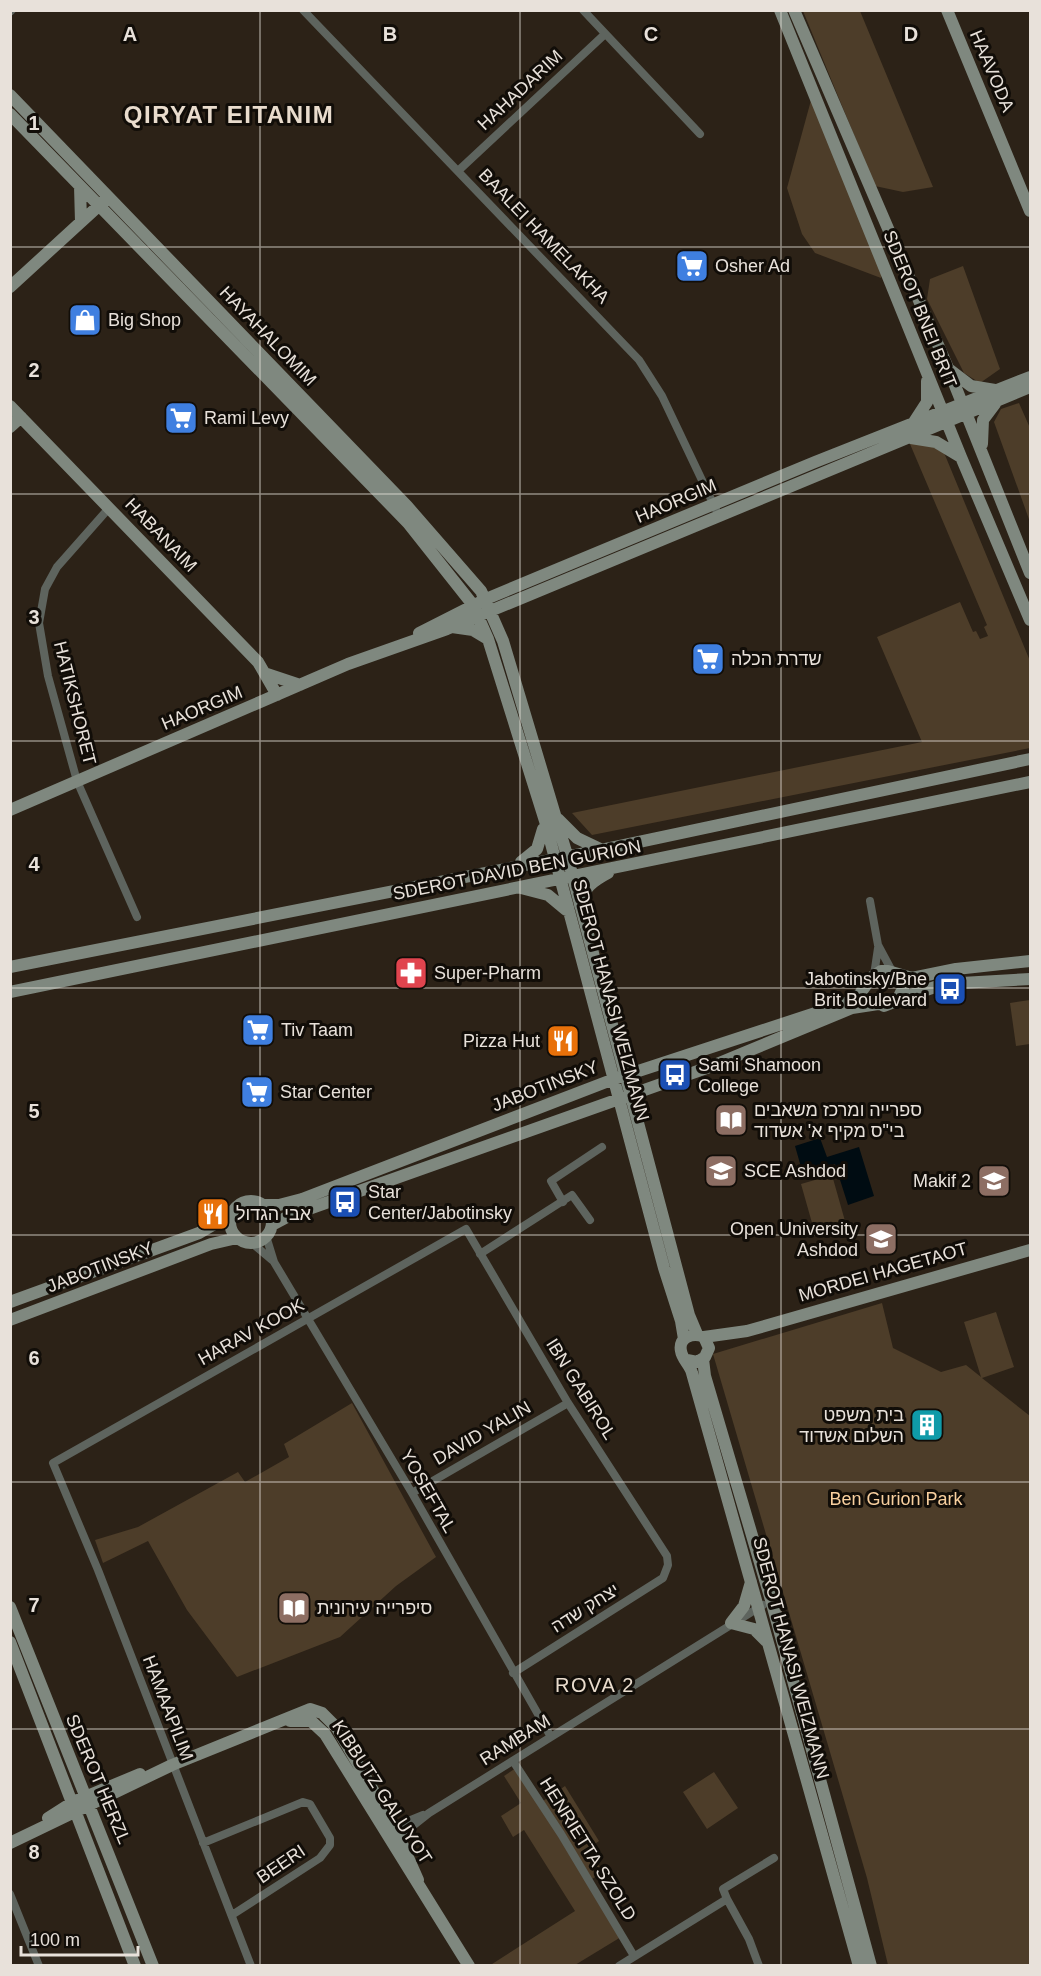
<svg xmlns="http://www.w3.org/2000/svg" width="1041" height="1976" font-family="Arial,'Noto Sans Hebrew',sans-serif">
  <rect width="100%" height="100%" fill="#2c2217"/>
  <path fill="#4d3d29" d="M803 11H860L933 187 903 192 875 186Z
    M813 93 884 267 881 278 815 253 802 234 787 188Z
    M963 266 1000 369 980 383 964 373 927 299 930 279Z
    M1019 403 1030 428V522L994 422 1001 409Z
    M919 442 942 450 945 455 1030 661V748L592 835 572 813 922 742 877 637 960 602 973 632 976 631 980 639 988 636 984 627 987 625 910 444Z
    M1030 1000V1044L1016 1046 1010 1003Z
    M832 1175 845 1221 814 1230 801 1184Z
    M882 1303 893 1348 941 1372 966 1365 981 1377 964 1322 996 1312 1014 1367 982 1378 1030 1416V1965H888L867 1878 713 1354Z
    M352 1403 436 1557 396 1586 340 1637 237 1677 187 1610 148 1541 103 1563 95 1540 138 1527 238 1472 245 1482 289 1457 284 1444Z
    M516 1768 621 1937 575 1965 489 1966 575 1911 524 1830 513 1837 501 1816 521 1803 504 1776Z
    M714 1772 738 1808 707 1829 683 1792Z
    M565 1786 599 1841 588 1849 603 1872 592 1879 543 1801Z"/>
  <path fill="#000c12" d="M820 1138 827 1157 859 1147 874 1196 848 1205 835 1164 803 1174 795 1146Z"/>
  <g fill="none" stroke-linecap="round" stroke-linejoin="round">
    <path stroke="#5e645e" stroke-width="8" d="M303 10 639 360 662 396 719 516
      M583 10 700 134
      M10 12 12 10
      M458 171 605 34
      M109 508 57 567 45 589 39 623 48 676 77 781 137 917
      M870 901 878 945 893 973
      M874 975 878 948
      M563 1202 551 1181 602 1147
      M266 1236 274 1262 412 1493 551 1737
      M252 1243 272 1260
      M480 1254 572 1195 590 1220
      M412 1493 568 1403
      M513 1761 561 1834 634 1956
      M393 1831 401 1824 423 1815
      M393 1837 405 1832 429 1813 763 1605
      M203 1843 303 1802 310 1804 330 1838V1845L320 1858 232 1915
      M10 1894 39 1966
      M727 1899 749 1939 759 1966
      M251 1966 98 1570 53 1463 466 1229 568 1403 667 1556 668 1565 663 1578 513 1673
      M619 1966 727 1899 723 1889 774 1858"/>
    <path stroke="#7f887f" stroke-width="12" d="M780 10 961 457 1030 620
      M794 10 948 368 1030 573
      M947 10 1030 211
      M10 95 407 506 481 591 503 641 567 855 689 1315 697 1334
      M10 114 408 523 473 605 488 639 545 821 664 1268 681 1321 684 1339
      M80 186 81 222
      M10 287 105 200
      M950 370 971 386 995 390
      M10 406 258 662 277 695
      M914 422 927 402V381
      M10 427 21 417
      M911 438 936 442 961 457
      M982 444 983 420 995 404
      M452 627 473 630 488 639
      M419 633 486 599 815 462 1030 377
      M267 674 300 685
      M10 810 348 664 447 629 1030 387
      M558 819 577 838 600 849
      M521 862 537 849 543 829
      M521 888 548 895 566 910
      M580 905C583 888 593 881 608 873
      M10 967 601 850 1030 759
      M10 992 1030 782
      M899 999 944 984 1030 979
      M872 1000 884 1006 897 1001 903 988 896 974
      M230 1222a21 21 0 1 1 42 0a21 21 0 1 1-42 0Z
      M265 1205H279L302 1199 614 1079 846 1003 859 995 872 977 881 971H888L912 978 956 969 1030 961
      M272 1225 289 1216 712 1066 852 1008 878 1004
      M10 1302 199 1233 230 1215
      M10 1320 211 1244 237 1238
      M704 1337 747 1331 1030 1250
      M703 1359 705 1376 771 1600 871 1966
      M687 1360 697 1362 705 1357 709 1348 704 1337C693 1332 678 1337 681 1351 682 1359 690 1365 692 1373L859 1966
      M751 1582 744 1606 731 1623 754 1629 766 1641
      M10 1607 153 1966
      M10 1642 135 1966
      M290 1721H311L325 1734 469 1966
      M48 1818 73 1802 140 1774
      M10 1843 172 1765 310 1709 322 1713 337 1728 395 1828 418 1880"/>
  </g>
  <path fill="none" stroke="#e8e1da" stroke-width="1.5" stroke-opacity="0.55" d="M260 10V1966M520 10V1966M781 10V1966M10 247H1030M10 494H1030M10 741H1030M10 988H1030M10 1235H1030M10 1482H1030M10 1729H1030"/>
  <defs>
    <symbol id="supermarket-square" viewBox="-11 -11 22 22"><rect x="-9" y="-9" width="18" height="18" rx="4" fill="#3f7fe0" stroke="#110d08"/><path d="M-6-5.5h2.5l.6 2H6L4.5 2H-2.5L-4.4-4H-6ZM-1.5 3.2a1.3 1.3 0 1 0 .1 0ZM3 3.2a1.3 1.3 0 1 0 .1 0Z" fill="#fff"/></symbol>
    <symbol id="shop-square" viewBox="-11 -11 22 22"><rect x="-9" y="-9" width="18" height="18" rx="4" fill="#3f7fe0" stroke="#110d08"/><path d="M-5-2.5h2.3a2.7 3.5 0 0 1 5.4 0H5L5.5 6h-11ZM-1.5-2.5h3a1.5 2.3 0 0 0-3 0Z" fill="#fff"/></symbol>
    <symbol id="pharmacy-square" viewBox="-11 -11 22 22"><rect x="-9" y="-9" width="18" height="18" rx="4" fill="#e0444e" stroke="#110d08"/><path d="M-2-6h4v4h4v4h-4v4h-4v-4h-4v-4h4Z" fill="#fff"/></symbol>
    <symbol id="bus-square" viewBox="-11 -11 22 22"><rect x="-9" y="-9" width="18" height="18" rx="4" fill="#1a4fb4" stroke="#110d08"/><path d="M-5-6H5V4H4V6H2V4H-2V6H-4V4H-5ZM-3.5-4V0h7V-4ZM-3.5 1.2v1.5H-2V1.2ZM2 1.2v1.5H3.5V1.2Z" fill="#fff"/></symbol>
    <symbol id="restaurant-square" viewBox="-11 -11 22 22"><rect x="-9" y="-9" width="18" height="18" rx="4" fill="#e8710a" stroke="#110d08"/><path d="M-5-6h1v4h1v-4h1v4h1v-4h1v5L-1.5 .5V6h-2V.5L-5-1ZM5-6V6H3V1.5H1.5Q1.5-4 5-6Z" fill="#fff"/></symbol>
    <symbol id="library-square" viewBox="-11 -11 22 22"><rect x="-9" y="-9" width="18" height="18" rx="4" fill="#8d6e63" stroke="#110d08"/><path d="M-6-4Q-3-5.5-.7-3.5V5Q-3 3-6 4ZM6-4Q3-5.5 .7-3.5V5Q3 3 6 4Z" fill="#fff"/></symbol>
    <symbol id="university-square" viewBox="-11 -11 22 22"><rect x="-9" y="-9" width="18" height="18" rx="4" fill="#8d6e63" stroke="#110d08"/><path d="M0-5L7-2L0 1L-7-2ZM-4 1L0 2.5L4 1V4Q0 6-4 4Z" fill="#fff"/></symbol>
    <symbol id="school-square" viewBox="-11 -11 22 22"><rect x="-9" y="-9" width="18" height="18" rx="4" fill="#8d6e63" stroke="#110d08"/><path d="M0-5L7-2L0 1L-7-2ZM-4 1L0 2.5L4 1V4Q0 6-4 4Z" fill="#fff"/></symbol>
    <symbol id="building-square" viewBox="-11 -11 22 22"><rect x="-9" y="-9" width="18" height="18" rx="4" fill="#0f9aa8" stroke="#110d08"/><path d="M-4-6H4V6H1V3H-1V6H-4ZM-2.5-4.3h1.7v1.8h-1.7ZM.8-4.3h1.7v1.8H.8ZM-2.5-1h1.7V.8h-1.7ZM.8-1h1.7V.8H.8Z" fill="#fff"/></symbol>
  </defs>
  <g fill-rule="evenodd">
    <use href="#supermarket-square" x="673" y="247" width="38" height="38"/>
    <use href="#shop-square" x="66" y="301" width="38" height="38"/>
    <use href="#supermarket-square" x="162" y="399" width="38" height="38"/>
    <use href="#supermarket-square" x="689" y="640" width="38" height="38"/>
    <use href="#pharmacy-square" x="392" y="954" width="38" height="38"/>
    <use href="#bus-square" x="931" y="970" width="38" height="38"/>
    <use href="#supermarket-square" x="239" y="1011" width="38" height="38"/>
    <use href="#restaurant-square" x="544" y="1022" width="38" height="38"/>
    <use href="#bus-square" x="656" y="1056" width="38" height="38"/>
    <use href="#supermarket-square" x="238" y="1073" width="38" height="38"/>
    <use href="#library-square" x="712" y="1101" width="38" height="38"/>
    <use href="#university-square" x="702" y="1152" width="38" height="38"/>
    <use href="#school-square" x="975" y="1162" width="38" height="38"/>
    <use href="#bus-square" x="326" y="1183" width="38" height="38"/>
    <use href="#restaurant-square" x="194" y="1195" width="38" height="38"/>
    <use href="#university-square" x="862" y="1220" width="38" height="38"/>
    <use href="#building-square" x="908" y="1406" width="38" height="38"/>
    <use href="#library-square" x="275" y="1589" width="38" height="38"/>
  </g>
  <g text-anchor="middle" stroke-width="6" stroke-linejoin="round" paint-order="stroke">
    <g font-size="18" fill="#e8e1da" stroke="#110d08">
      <text transform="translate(992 71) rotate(67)" y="6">HAAVODA</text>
      <text transform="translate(520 90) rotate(-43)" y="6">HAHADARIM</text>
      <text transform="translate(544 236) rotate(46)" y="6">BAALEI HAMELAKHA</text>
      <text transform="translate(920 309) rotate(68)" y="6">SDEROT BNEI BRIT</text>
      <text transform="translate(268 336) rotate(46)" y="6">HAYAHALOMIM</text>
      <text transform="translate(676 501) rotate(-23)" y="6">HAORGIM</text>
      <text transform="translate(161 535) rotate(46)" y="6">HABANAIM</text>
      <text transform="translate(75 703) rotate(76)" y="6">HATIKSHORET</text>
      <text transform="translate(202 708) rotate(-23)" y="6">HAORGIM</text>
      <text transform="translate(517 870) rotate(-11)" y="6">SDEROT DAVID BEN GURION</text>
      <text transform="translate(611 1000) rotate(75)" y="6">SDEROT HANASI WEIZMANN</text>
      <text transform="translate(545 1086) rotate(-21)" y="6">JABOTINSKY</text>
      <text transform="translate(100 1267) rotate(-21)" y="6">JABOTINSKY</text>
      <text transform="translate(883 1272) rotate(-16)" y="6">MORDEI HAGETAOT</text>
      <text transform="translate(251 1332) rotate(-29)" y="6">HARAV KOOK</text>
      <text transform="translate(581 1389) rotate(58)" y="6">IBN GABIROL</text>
      <text transform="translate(482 1433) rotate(-30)" y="6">DAVID YALIN</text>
      <text transform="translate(428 1491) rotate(60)" y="6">YOSEFTAL</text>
      <text transform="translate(585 1608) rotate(-32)" y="6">יצחק שדה</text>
      <text transform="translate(791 1658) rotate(75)" y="6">SDEROT HANASI WEIZMANN</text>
      <text transform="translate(168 1708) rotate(69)" y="6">HAMAAPILIM</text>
      <text transform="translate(515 1740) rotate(-32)" y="6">RAMBAM</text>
      <text transform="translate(98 1779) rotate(67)" y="6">SDEROT HERZL</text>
      <text transform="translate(382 1792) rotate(57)" y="6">KIBBUTZ GALUYOT</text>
      <text transform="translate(588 1849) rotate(58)" y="6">HENRIETTA SZOLD</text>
      <text transform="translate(281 1864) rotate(-34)" y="6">BEERI</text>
    </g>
    <g font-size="18" fill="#e8e1da" stroke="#110d08" text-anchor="start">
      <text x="715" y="272">Osher Ad</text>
      <text x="108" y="326">Big Shop</text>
      <text x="204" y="424">Rami Levy</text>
      <text x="731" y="665">שדרת הכלה</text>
      <text x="434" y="979">Super-Pharm</text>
      <text x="927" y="985" text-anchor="end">Jabotinsky/Bne<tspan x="927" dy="21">Brit Boulevard</tspan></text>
      <text x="281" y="1036">Tiv Taam</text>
      <text x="540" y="1047" text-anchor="end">Pizza Hut</text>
      <text x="698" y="1071">Sami Shamoon<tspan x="698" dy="21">College</tspan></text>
      <text x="280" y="1098">Star Center</text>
      <text x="754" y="1116">ספרייה ומרכז משאבים<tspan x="754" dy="21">בי"ס מקיף א' אשדוד</tspan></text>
      <text x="744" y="1177">SCE Ashdod</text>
      <text x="971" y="1187" text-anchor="end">Makif 2</text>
      <text x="368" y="1198">Star<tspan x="368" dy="21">Center/Jabotinsky</tspan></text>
      <text x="236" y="1220">אבי הגדול</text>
      <text x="858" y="1235" text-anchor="end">Open University<tspan x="858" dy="21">Ashdod</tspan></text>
      <text x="904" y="1421" text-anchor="end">בית משפט<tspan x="904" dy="21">השלום אשדוד</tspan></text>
      <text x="317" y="1614">סיפרייה עירונית</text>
    </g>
    <g font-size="18" fill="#f9d09f" stroke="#110d08">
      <text x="896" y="1505">Ben Gurion Park</text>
    </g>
    <g font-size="20" letter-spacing="1.5" fill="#e9dccd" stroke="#110d08">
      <text x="595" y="1692">ROVA 2</text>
    </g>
    <g font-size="24" font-weight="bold" letter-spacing="1.5" fill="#e9dccd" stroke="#110d08">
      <text x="229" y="123">QIRYAT EITANIM</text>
    </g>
  </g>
  <g font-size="20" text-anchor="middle" font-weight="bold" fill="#e8e1da" stroke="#110d08" stroke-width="6" stroke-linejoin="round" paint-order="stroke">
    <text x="130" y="41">A</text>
    <text x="390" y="41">B</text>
    <text x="651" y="41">C</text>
    <text x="911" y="41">D</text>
    <text x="34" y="130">1</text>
    <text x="34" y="377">2</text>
    <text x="34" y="624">3</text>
    <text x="34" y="871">4</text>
    <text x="34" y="1118">5</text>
    <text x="34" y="1365">6</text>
    <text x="34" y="1612">7</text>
    <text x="34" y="1859">8</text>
  </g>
  <rect width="1041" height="1976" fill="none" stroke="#e8e1da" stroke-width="24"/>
  <path d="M21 1946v9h117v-9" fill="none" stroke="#e8e1da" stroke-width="3"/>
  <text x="30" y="1946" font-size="18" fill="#e8e1da" stroke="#110d08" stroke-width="4.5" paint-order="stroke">100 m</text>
</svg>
